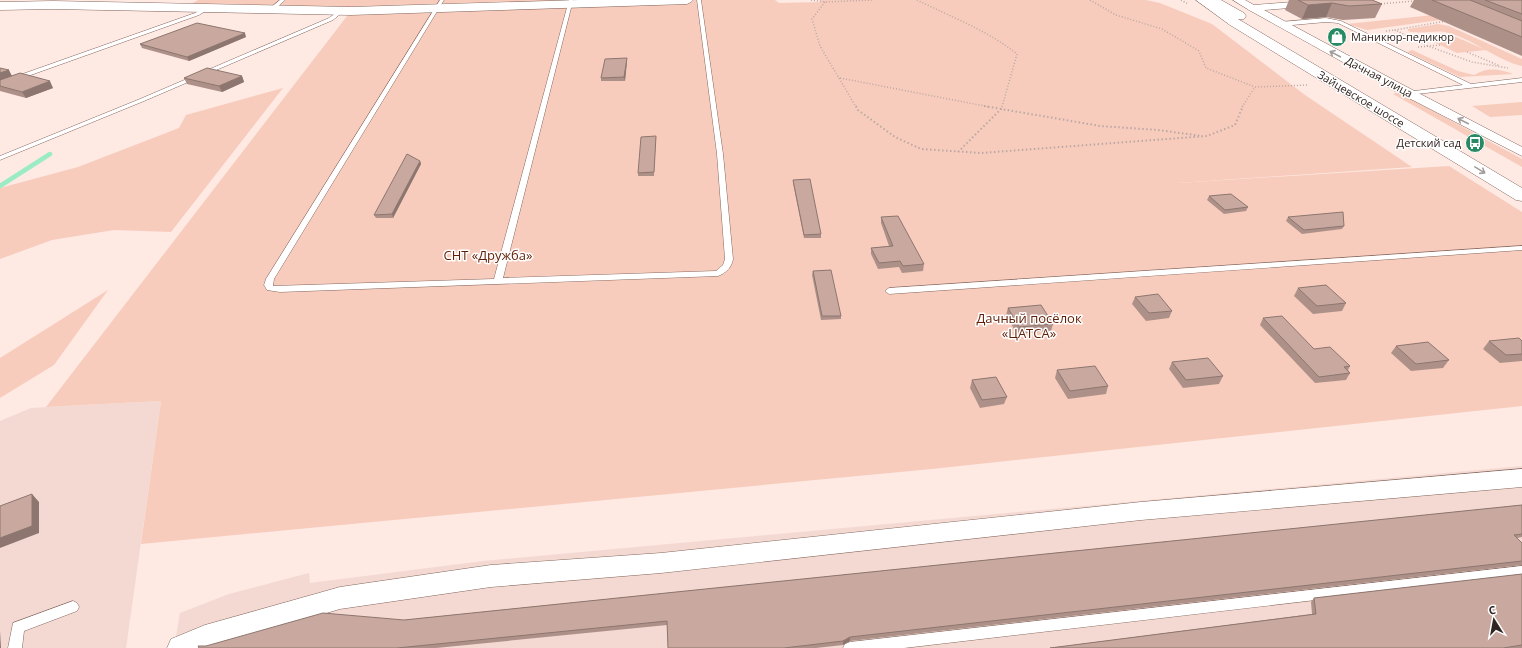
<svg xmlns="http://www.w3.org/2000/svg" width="1522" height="648" font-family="'Open Sans',sans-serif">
  <rect width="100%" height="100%" fill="#fee9e3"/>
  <path fill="#f3d9d2" d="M161 401 126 648H0V421L31 408Z
    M1522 466V648H174L180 613 229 594 309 573 310 583 483 561Z"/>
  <path fill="#f8ccbd" d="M198 0H775L779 3 821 2 819 0H1146L1160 3 1212 24 1305 95 1412 167 1178 183 1449 166 1522 212V406L932 469 141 544 161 401 46 407 354 7 191 4Z
    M1443 14 1440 20 1367 30 1347 24Z
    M1438 24 1449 26 1522 59V66C1496 60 1475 40 1449 33 1436 29 1421 35 1408 31V29Z
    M1449 34 1486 50 1457 53 1421 36Z
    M1412 50 1458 71 1474 75C1488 67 1498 69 1513 74L1460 77 1407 52Z
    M283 88 171 232 114 230 52 240 0 259V188L78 167 179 128 186 115Z
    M1398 92 1522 159V167L1393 94Z
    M1522 102V115L1490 117 1472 106Z
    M108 290 54 365 0 398V358Z"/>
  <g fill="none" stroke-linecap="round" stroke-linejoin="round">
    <path stroke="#9bebc5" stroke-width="4.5" d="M0 186 50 154"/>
    <defs>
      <path id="service" d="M280 0H285L273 11H269V9Z
        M440 0H444L274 279 273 286 494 279 569 0H573L503 278 716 271 723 265 725 259 717 154 697 0H701L723 154 733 259C732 267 726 273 718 276L280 292 267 290 264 285 266 279Z
        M205 8 209 9 199 15 0 86V82L195 13Z
        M340 10 344 11 333 20 144 101 0 160V156L140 99 329 18Z
        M1326 18 1341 21 1471 84 1522 78V82L1408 95 1406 94V92L1463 85 1338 23 1326 22 1281 26 1278 24 1281 22Z
        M1522 246V250L889 294 885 291 889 288Z
        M1522 566V576L904 648H843L845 644 850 642Z
        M73 601 77 603 79 607 77 611 24 631 22 648H8L13 623Z"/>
      <path id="minor" d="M1233 0H1245L1254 5 1318 0H1360L1355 3 1264 10 1403 85 1522 147V156L1395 91 1249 10Z
        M1522 469V487L1141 520 661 573 491 587 340 609 209 648H167L171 639 205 625 340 587 491 565 661 553 1141 502Z"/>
      <path id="tertiary" d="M579 0H693L691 2 687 4 351 15 53 9 0 10V2L53 1 351 7Z
        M1207 0H1221L1244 13 1246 16 1244 19H1236Z"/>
      <path id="secondary" d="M1196 0H1210L1238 19 1522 188V201L1516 200 1230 25Z"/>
    </defs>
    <use href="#service" stroke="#84675e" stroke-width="1"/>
    <use href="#minor" stroke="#84675e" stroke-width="1"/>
    <use href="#tertiary" stroke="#84675e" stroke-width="1"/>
    <use href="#secondary" stroke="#84675e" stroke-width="1"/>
    <path stroke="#baa8a3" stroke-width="1.5" stroke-dasharray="1 2" stroke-linecap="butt" d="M811 0 825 2 872 0
      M917 0C951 17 987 30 1017 54L1002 107
      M1090 0 1116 15 1162 29 1199 51 1206 68 1255 87 1309 85
      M1181 0 1188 4
      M825 2 812 19 820 46 856 107
      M1378 4 1415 1
      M1446 21 1395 30 1428 46 1472 62 1508 68
      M1386 31 1395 30
      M1418 47 1441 45
      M1467 52 1500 66
      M840 78 990 107
      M1242 107 1255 87"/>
    <path stroke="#baa8a3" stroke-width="2" stroke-dasharray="1.5 2.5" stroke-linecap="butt" d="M856 106 858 110 895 137 921 149 981 153 1207 136 1235 125 1243 106
      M984 106 1100 126 1158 130 1202 136
      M958 152 1001 109 1002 106"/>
    <use href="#service" fill="#fff" fill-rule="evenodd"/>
    <use href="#minor" fill="#fff" fill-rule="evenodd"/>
    <use href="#tertiary" fill="#fff" fill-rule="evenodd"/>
    <use href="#secondary" fill="#fff" fill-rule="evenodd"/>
  </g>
  <path fill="#ad9189" d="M1289 0H1372L1382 4 1375 18 1343 20 1326 17 1302 19 1285 10Z
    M1414 0H1522V56L1410 7Z
    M246 37 189 61 142 48 140 44Z
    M627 61 625 81H601V78Z
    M0 68 12 76 53 88 26 98 0 91Z
    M242 76 244 82 222 92 187 84 184 78Z
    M656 136 654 176H638V173Z
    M420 161 421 164 393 218H376L374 215Z
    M793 180 821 234V238H804L793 183Z
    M1209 196 1248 207 1246 211 1224 214 1207 200Z
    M881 217 924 264 923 271 902 273 899 267 878 269 871 254V248L889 246 881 223Z
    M1288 217 1344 226 1342 229 1302 234 1286 221Z
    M813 271 841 316V319L821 320 812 275Z
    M1298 288 1346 303 1342 311 1313 314 1294 296Z
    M1135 297 1172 311 1169 318 1146 321 1132 304Z
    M1008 308 1053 324 1051 331 1017 334 1006 315Z
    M1263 318 1314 349 1350 366 1348 370 1350 373 1346 380 1315 383 1260 325Z
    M1489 341H1522V361L1500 363 1483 349Z
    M1396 346 1449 360 1443 368 1411 371 1391 353Z
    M1172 362 1223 376 1219 384 1183 388 1169 369Z
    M1057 370 1108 386 1106 394 1068 399 1055 378Z
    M972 380 1007 397 1004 404 980 408 970 388Z
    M1522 505V537L1517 538 1522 543V565L850 641 843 645 816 648H668L667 625 436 648H199L206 646 404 620Z
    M1522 574V648H1050L1312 614 1311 602 1314 598Z"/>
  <path fill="#8d766f" d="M1332 3 1326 17 1302 19 1308 5Z
    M245 33 246 37 189 61 187 57Z
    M627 58V61L625 81 624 77Z
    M9 70 12 76 0 81V73Z
    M242 76 244 82 222 92 219 86Z
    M50 81 53 88 26 98 22 92Z
    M420 161 421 164 393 218 392 214Z
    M32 494 39 502V533L0 548V538Z
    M0 631 1 648H0Z
    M850 637V641L843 645V641Z"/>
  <path fill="#c9a99f" stroke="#8d766f" d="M1298 0H1372L1382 4 1349 6 1332 3 1308 5Z
    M1432 0H1470L1522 21V37Z
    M1485 0H1522V14Z
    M197 23 245 33 187 57 140 44Z
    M627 58 624 77 601 78 605 59Z
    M0 68 9 70 0 73Z
    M207 68 242 76 219 86 184 78Z
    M20 73 50 81 22 92 0 86V80Z
    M656 136 654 172 638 173 641 137Z
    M407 154 420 161 392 214 374 215Z
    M810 179 821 234 804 235 793 180Z
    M1231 194 1248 207 1225 210 1209 196Z
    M1343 212 1344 226 1304 230 1288 217Z
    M898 216 924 264 903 266 900 261 879 263 871 248 893 246 881 217Z
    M831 270 841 316H822L813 271Z
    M1326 285 1346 303 1317 306 1298 288Z
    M1158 294 1172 311 1149 313 1135 297Z
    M1041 305 1053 324 1019 327 1008 308Z
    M1282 316 1314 349 1330 347 1350 366 1344 367 1350 373 1319 377 1263 318Z
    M1519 338 1522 341V354L1506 355 1489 341Z
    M1428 342 1449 360 1416 364 1396 346Z
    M1208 358 1223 376 1186 380 1172 362Z
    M1095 366 1108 386 1070 391 1057 370Z
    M996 377 1007 397 982 400 972 380Z
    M32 494V526L0 538V506Z
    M1522 505V534L1514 535 1522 543V561L850 637 843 641 784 648H668L667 621 397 648H199L198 646H206L323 613 404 620Z
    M1522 574V645L1503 648H1050L1316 614 1314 598Z"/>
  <defs><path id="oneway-shaft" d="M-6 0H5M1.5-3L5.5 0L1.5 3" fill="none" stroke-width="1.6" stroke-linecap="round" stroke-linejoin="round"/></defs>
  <g stroke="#a29d9b">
    <use href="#oneway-shaft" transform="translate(1335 54) rotate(-152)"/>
    <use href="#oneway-shaft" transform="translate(1463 121) rotate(-153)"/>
    <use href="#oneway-shaft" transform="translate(1480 170) rotate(31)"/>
  </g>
  <defs>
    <symbol id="shop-disc" viewBox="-11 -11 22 22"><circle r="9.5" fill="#278a64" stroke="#fff"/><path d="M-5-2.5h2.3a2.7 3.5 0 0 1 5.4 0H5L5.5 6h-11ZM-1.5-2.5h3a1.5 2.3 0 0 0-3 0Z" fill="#fff"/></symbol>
    <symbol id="bus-disc" viewBox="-11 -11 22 22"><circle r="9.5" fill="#278a64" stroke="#fff"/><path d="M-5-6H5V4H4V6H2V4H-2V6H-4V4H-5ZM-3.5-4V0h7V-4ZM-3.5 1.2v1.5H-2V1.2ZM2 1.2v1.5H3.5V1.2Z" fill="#fff"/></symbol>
  </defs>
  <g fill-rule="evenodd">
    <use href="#shop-disc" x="1326" y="26" width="22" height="22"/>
    <use href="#bus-disc" x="1464" y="132" width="22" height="22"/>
  </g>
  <g text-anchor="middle" stroke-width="3" stroke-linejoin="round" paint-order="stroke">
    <g font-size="11" fill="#312521" stroke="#fff" text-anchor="start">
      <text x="1351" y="41">Маникюр-педикюр</text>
      <text x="1461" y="147" text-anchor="end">Детский сад</text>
    </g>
    <g font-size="11" fill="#312521" stroke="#fff">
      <text transform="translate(1379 77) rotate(28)" y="4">Дачная улица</text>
      <text transform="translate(1361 99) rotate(31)" y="4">Зайцевское шоссе</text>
    </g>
    <g font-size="13" fill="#5f1e05" stroke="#fff">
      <text x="488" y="260">СНТ «Дружба»</text>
      <text x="1029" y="323">Дачный посёлок<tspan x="1029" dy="15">«ЦАТСА»</tspan></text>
    </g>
  </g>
  <g transform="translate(1494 620) rotate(349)" stroke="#ffffff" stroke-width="3" paint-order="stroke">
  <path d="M0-3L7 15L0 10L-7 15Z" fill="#312521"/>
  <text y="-6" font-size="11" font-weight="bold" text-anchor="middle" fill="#312521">С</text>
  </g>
</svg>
